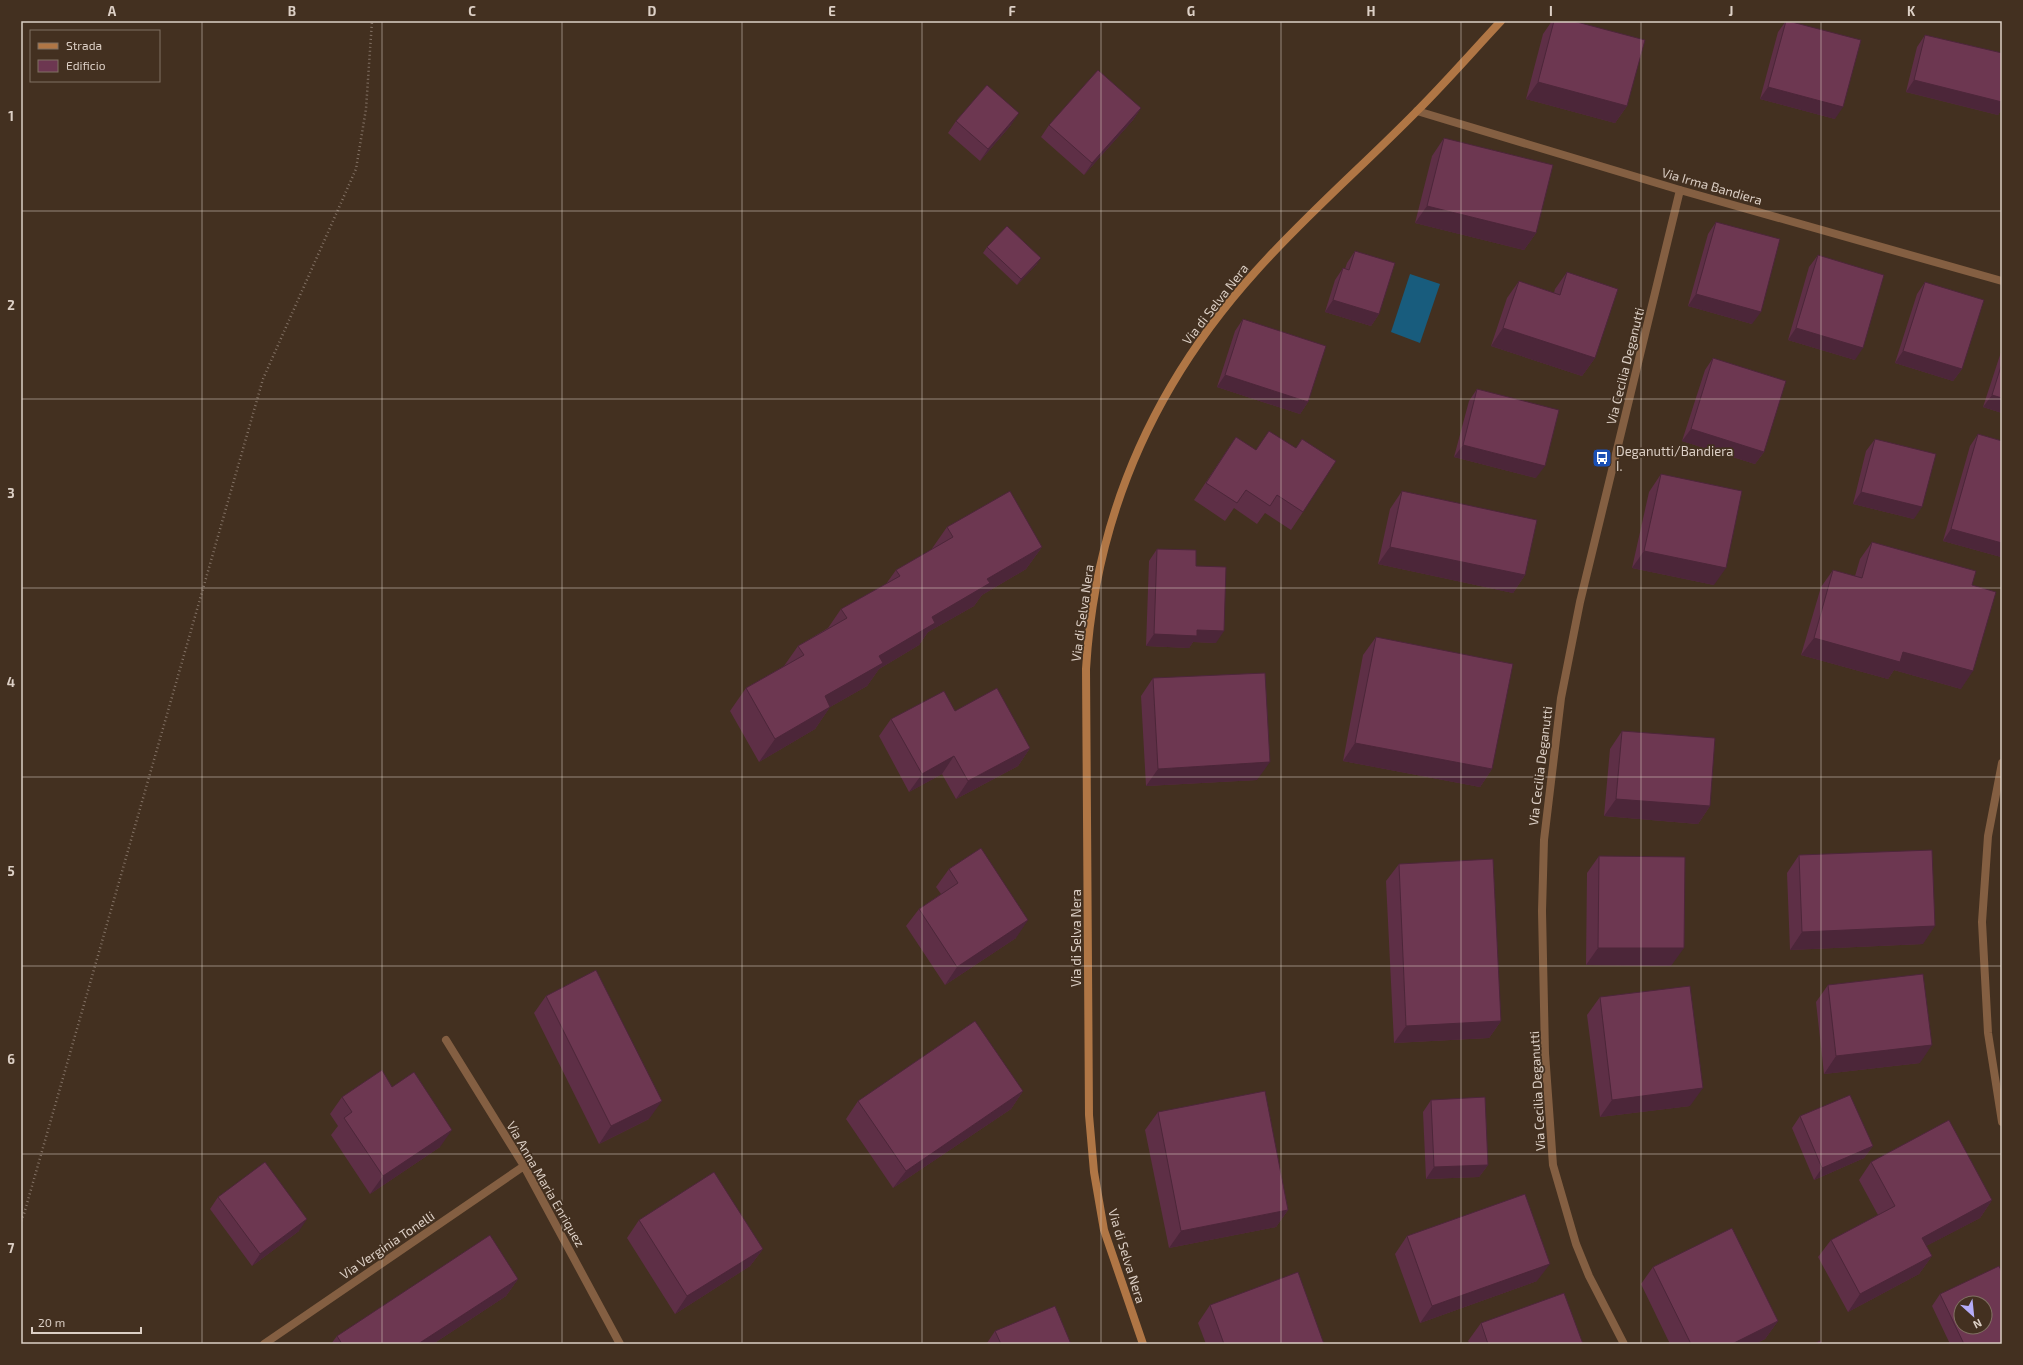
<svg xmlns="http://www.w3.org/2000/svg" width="2023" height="1365" font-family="'Exo 2',sans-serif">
  <rect width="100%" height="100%" fill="#433020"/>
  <path fill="#185c7d" d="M1410 274 1440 284 1420 343 1391 332Z"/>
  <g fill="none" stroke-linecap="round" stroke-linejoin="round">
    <path stroke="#837265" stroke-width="2.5" stroke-dasharray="1 3" stroke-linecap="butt" d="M21 1221 24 1214 263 379 356 169 366 109 372 21"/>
    <path stroke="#845f42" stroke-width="8" d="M1417 111 1680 190 2002 281
      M2002 763 1988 836 1982 922 1988 1033 2002 1122
      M446 1040 524 1166 620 1344
      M264 1344 524 1166
      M1624 1344 1589 1276 1576 1244 1553 1165 1545 1053 1542 911 1544 840 1561 698 1580 602 1680 190"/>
    <path stroke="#b07645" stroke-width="8" d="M1143 1344 1104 1230 1094 1172 1089 1115 1086 669C1095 516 1153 385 1256 271 1306 215 1364 165 1417 111 1446 82 1473 51 1501 21"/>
  </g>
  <path fill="#5e2f46" d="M1552 21H1573L1627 106 1615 123 1526 99 1543 34Z
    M1786 21 1835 119 1760 99 1778 32Z
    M1925 35 2002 53V109L1998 115 1906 92 1917 47Z
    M1141 108 1133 120 1084 175 1041 137 1049 125Z
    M956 121 1011 125 980 161 948 133Z
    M1444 138 1536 233 1524 250 1415 223 1432 156Z
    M1716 222 1752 324 1688 306 1708 234Z
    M987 247 1037 264 1017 285 983 253Z
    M1355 251 1379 314 1371 326 1325 312 1335 280 1343 268 1345 269 1347 263Z
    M1818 255 1855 360 1788 340 1809 267Z
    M1567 272 1595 358 1582 376 1491 346 1507 298 1519 281 1554 293 1555 289Z
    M1925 282 1962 369 1953 381 1895 363 1917 294Z
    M1243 319 1308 402 1300 414 1217 387 1235 331Z
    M2002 349V413L1983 407Z
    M1713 358 1764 452 1755 464 1682 441 1705 370Z
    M1477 389 1536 478 1454 457 1469 401Z
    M1978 434 2002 441V555L2001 557 1943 541 1970 446Z
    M1236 437 1303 512 1291 530 1265 513 1257 524 1234 508 1225 521 1194 500Z
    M1875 439 1914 519 1853 504 1866 451Z
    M1661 474 1714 585 1632 568 1649 492Z
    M1402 491 1525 575 1513 593 1378 564 1390 509Z
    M947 527 1042 547 1026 569 982 595 974 606 928 632 919 645 879 669 867 686 830 707 815 729 759 762 730 711 746 688 784 666 798 646 828 628 841 609 886 584 896 570 931 550Z
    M1872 542 1972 585 1961 689 1894 670 1888 679 1801 655 1821 587 1833 570 1855 576 1860 559Z
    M1157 549 1196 566 1216 643 1193 642 1189 648 1146 646 1149 561Z
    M1376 637 1492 769 1480 787 1343 761 1363 655Z
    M1153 678 1257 780 1146 786 1141 696Z
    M955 711 1030 748 1018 766 956 799 942 774 909 792 879 736 891 719Z
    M1622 731 1710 806 1698 824 1604 816 1610 749Z
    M1799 855 1923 944 1790 950 1787 873Z
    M1599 856 1671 966 1586 965 1587 873Z
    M1399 864 1501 1021 1489 1038 1394 1043 1386 881Z
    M949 869 1016 938 945 985 906 926 919 909 941 894 936 887Z
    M1828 985 1920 1063 1824 1074 1816 1002Z
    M546 996 649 1119 599 1144 534 1013Z
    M1600 997 1690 1106 1600 1117 1587 1015Z
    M392 1087 440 1147 370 1194 331 1135 338 1126 330 1114 342 1097Z
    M1023 1091 1011 1109 893 1188 846 1119 858 1101Z
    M1431 1100 1488 1165 1479 1177 1426 1179 1423 1112Z
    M1158 1112 1288 1210 1276 1227 1169 1248 1145 1130Z
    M1800 1116 1873 1146 1864 1158 1814 1180 1792 1128Z
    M1871 1162 1992 1200 1980 1218 1926 1246 1932 1256 1919 1274 1848 1312 1818 1257 1831 1240 1878 1215 1859 1180Z
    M218 1197 299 1231 252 1266 210 1209Z
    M639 1220 763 1249 750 1266 675 1314 627 1238Z
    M1407 1236 1537 1281 1420 1323 1395 1254Z
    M1653 1267 1778 1321 1765 1339 1755 1344H1670L1641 1284Z
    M518 1279 506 1296 433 1344H331L337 1336Z
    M1940 1294 2002 1344H1950L1932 1306Z
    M1210 1305 1324 1344H1206L1198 1323Z
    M1481 1323 1583 1344H1470L1468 1341Z
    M995 1331 1071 1344H987V1343Z"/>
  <path fill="#4c2639" d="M1914 80 2002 102V109L1998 115 1906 92Z
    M1538 82 1627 106 1615 123 1526 99Z
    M1768 87 1843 107 1835 119 1760 99Z
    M1141 108 1133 120 1084 175 1092 163Z
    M1019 113 1011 125 980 161 988 149Z
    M1427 206 1536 233 1524 250 1415 223Z
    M1041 258 1037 264 1017 285 1021 279Z
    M1696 294 1761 312 1752 324 1688 306Z
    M1333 300 1379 314 1371 326 1325 312Z
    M1503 328 1595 358 1582 376 1491 346Z
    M1796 328 1863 348 1855 360 1788 340Z
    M1903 351 1962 369 1953 381 1895 363Z
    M1225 375 1308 402 1300 414 1217 387Z
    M1992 395 2002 398V413L1983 407Z
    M1691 429 1764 452 1755 464 1682 441Z
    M1463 445 1545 466 1536 478 1454 457Z
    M1861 492 1922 507 1914 519 1853 504Z
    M1951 529 2002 543V555L2001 557 1943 541Z
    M1042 547 1026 569 982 595 974 606 928 632 919 645 879 669 867 686 809 719 825 696 879 656 932 617 987 579Z
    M1390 547 1525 575 1513 593 1378 564Z
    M1644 551 1726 568 1714 585 1632 568Z
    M1197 630 1224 631 1216 643 1193 642 1189 648 1146 646 1154 634Z
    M1814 638 1903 652 1973 671 1961 689 1894 670 1888 679 1801 655Z
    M830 707 815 729 759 762 775 739Z
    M1355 743 1492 769 1480 787 1343 761Z
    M1030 748 1018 766 956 799 968 781Z
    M954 756 942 774 909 792 922 774Z
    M1270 762 1257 780 1146 786 1158 769Z
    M1616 799 1710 806 1698 824 1604 816Z
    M1028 920 1016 938 945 985 957 967Z
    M1935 926 1923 944 1790 950 1802 932Z
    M1598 948H1684L1671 966 1586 965Z
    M1501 1021 1489 1038 1394 1043 1406 1026Z
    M1932 1045 1920 1063 1824 1074 1836 1056Z
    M1703 1088 1690 1106 1600 1117 1612 1100Z
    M1023 1091 1011 1109 893 1188 906 1171Z
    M662 1101 649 1119 599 1144 611 1126Z
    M452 1130 440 1147 370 1194 383 1176Z
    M1873 1146 1864 1158 1814 1180 1822 1168Z
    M1488 1165 1479 1177 1426 1179 1434 1167Z
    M1992 1200 1980 1218 1909 1255 1922 1238Z
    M1288 1210 1276 1227 1169 1248 1181 1231Z
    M307 1219 299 1231 252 1266 260 1254Z
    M763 1249 750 1266 675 1314 687 1296Z
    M1932 1256 1919 1274 1848 1312 1860 1294Z
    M1550 1264 1537 1281 1420 1323 1432 1306Z
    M518 1279 506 1296 433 1344H418Z
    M1778 1321 1765 1339 1755 1344H1732Z"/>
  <path fill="#6d3751" stroke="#4c2639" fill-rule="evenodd" d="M1554 21H1573L1645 40 1627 106 1538 82Z
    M1786 21H1788L1861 40 1843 107 1768 87Z
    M1925 35 2002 53V102L1914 80Z
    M1098 70 1141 108 1092 163 1049 125Z
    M987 85 1019 113 988 149 956 121Z
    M1444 138 1553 165 1536 233 1427 206Z
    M1716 222 1780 239 1761 312 1696 294Z
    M1007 226 1041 258 1021 279 987 247Z
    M1355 251 1395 263 1379 314 1333 300 1343 268 1349 270Z
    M1818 255 1884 275 1863 348 1796 328Z
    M1567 272 1618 289 1595 358 1503 328 1519 281 1560 295Z
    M1925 282 1984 300 1962 369 1903 351Z
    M1243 319 1326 346 1308 402 1225 375Z
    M1713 358 1786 381 1764 452 1691 429Z
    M2002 363V398L1992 395Z
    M1477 389 1559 410 1545 466 1463 445Z
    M1269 431 1296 448 1302 439 1336 461 1303 512 1277 495 1270 506 1246 490 1237 503 1206 483 1236 437 1256 450Z
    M1978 434 2002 441V543L1951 529Z
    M1875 439 1936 454 1922 507 1861 492Z
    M1661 474 1742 491 1726 568 1644 551Z
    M1010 491 1042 547 987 579 990 583 932 617 935 623 879 656 883 663 825 696 830 707 775 739 746 688 804 655 798 646 847 618 841 609 900 576 896 570 953 537 947 527Z
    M1402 491 1537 520 1525 575 1390 547Z
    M1872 542 1976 571 1972 585 1996 592 1973 671 1903 652 1900 662 1814 638 1833 570 1862 578Z
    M1157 549 1196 550V566L1226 567 1224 631 1197 630V636L1154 634Z
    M1376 637 1513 664 1492 769 1355 743Z
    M1265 673 1270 762 1158 769 1153 678Z
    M997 688 1030 748 968 781 954 756 922 774 891 719 944 691 955 711Z
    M1622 731 1715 738 1710 806 1616 799Z
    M981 848 1028 920 957 967 919 909 958 883 949 869Z
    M1932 850 1935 926 1802 932 1799 855Z
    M1599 856 1685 857 1684 948H1598Z
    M1493 859 1501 1021 1406 1026 1399 864Z
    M596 970 662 1101 611 1126 546 996Z
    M1923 974 1932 1045 1836 1056 1828 985Z
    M1690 986 1703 1088 1612 1100 1600 997Z
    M975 1021 1023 1091 906 1171 858 1101Z
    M382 1070 392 1087 414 1072 452 1130 383 1176 344 1118 352 1112 342 1097Z
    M1265 1091 1288 1210 1181 1231 1158 1112Z
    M1850 1095 1873 1146 1822 1168 1800 1116Z
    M1485 1097 1488 1165 1434 1167 1431 1100Z
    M1949 1120 1992 1200 1922 1238 1932 1256 1860 1294 1831 1240 1895 1206 1871 1162Z
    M265 1162 307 1219 260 1254 218 1197Z
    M714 1172 763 1249 687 1296 639 1220Z
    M1525 1194 1550 1264 1432 1306 1407 1236Z
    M1732 1228 1778 1321 1732 1344H1691L1653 1267Z
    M490 1235 518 1279 418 1344H342L337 1336Z
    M1999 1266 2002 1272V1344H1964L1940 1294ZM1961 1303H1985V1327H1961Z
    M1298 1272 1324 1344H1224L1210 1305Z
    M1564 1293 1583 1344H1488L1481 1323Z
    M1055 1306 1071 1344H1001L995 1331Z
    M1820 1341 1822 1344H1814Z"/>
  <path fill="none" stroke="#dccfc5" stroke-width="1" stroke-opacity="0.55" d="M202 21V1344M382 21V1344M562 21V1344M742 21V1344M922 21V1344M1101 21V1344M1281 21V1344M1461 21V1344M1641 21V1344M1821 21V1344M21 211H2002M21 399H2002M21 588H2002M21 777H2002M21 966H2002M21 1154H2002"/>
  <defs>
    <symbol id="bus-square" viewBox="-11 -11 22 22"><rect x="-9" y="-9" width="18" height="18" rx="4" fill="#1a4fb4" stroke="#433020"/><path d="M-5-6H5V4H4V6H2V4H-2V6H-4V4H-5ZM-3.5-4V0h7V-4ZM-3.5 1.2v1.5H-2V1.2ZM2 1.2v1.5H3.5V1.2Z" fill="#fff"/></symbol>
  </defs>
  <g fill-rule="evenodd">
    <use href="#bus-square" x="1591" y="447" width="22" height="22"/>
  </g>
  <g text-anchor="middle" stroke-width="3.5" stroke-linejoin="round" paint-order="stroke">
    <g font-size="13" fill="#dccfc5" stroke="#433020">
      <text transform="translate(1712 186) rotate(16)" y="5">Via Irma Bandiera</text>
      <text transform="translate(1215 304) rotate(-52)" y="5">Via di Selva Nera</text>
      <text transform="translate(1625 366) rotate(-76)" y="5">Via Cecilia Deganutti</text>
      <text transform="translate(1082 613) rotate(-82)" y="5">Via di Selva Nera</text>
      <text transform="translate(1540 766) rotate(-83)" y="5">Via Cecilia Deganutti</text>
      <text transform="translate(1076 938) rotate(-90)" y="5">Via di Selva Nera</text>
      <text transform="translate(1537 1091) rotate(-93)" y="5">Via Cecilia Deganutti</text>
      <text transform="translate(546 1184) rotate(60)" y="5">Via Anna Maria Enriquez</text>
      <text transform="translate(387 1245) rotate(-34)" y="5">Via Verginia Tonelli</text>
      <text transform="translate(1127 1256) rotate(73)" y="5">Via di Selva Nera</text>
    </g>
    <g font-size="13" fill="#dccfc5" stroke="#433020" text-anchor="start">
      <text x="1616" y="456">Deganutti/Bandiera<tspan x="1616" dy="15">I.</tspan></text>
    </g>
  </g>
  <rect width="2023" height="1365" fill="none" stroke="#433020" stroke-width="44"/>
  <rect x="30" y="30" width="130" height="52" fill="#433020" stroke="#807062"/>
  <rect x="38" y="43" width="20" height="6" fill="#b07645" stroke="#807062"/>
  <text x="66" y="50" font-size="12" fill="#dccfc5">Strada</text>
  <rect x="38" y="60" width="20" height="12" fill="#6d3751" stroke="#807062"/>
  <text x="66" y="70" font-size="12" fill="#dccfc5">Edificio</text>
  <g transform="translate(1973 1315) rotate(153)"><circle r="19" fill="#433020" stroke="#807062"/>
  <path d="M0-3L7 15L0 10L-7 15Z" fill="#b5acf8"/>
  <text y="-6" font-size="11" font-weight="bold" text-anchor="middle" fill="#dccfc5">N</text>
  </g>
  <path d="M32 1327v6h109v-6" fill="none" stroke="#dccfc5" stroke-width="2"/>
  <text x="38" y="1327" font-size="12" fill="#dccfc5" stroke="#433020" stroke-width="3" paint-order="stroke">20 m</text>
  <rect x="22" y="22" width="1979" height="1321" fill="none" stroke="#dccfc5" stroke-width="1.5"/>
  <g font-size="13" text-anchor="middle" font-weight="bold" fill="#dccfc5">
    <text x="112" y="16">A</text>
    <text x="292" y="16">B</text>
    <text x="472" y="16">C</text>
    <text x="652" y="16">D</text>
    <text x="832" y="16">E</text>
    <text x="1012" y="16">F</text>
    <text x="1191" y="16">G</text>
    <text x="1371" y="16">H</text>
    <text x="1551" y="16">I</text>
    <text x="1731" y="16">J</text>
    <text x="1911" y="16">K</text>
    <text x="11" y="121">1</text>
    <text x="11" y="310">2</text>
    <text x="11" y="498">3</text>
    <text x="11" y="687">4</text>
    <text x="11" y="876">5</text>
    <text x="11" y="1064">6</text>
    <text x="11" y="1253">7</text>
  </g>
</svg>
